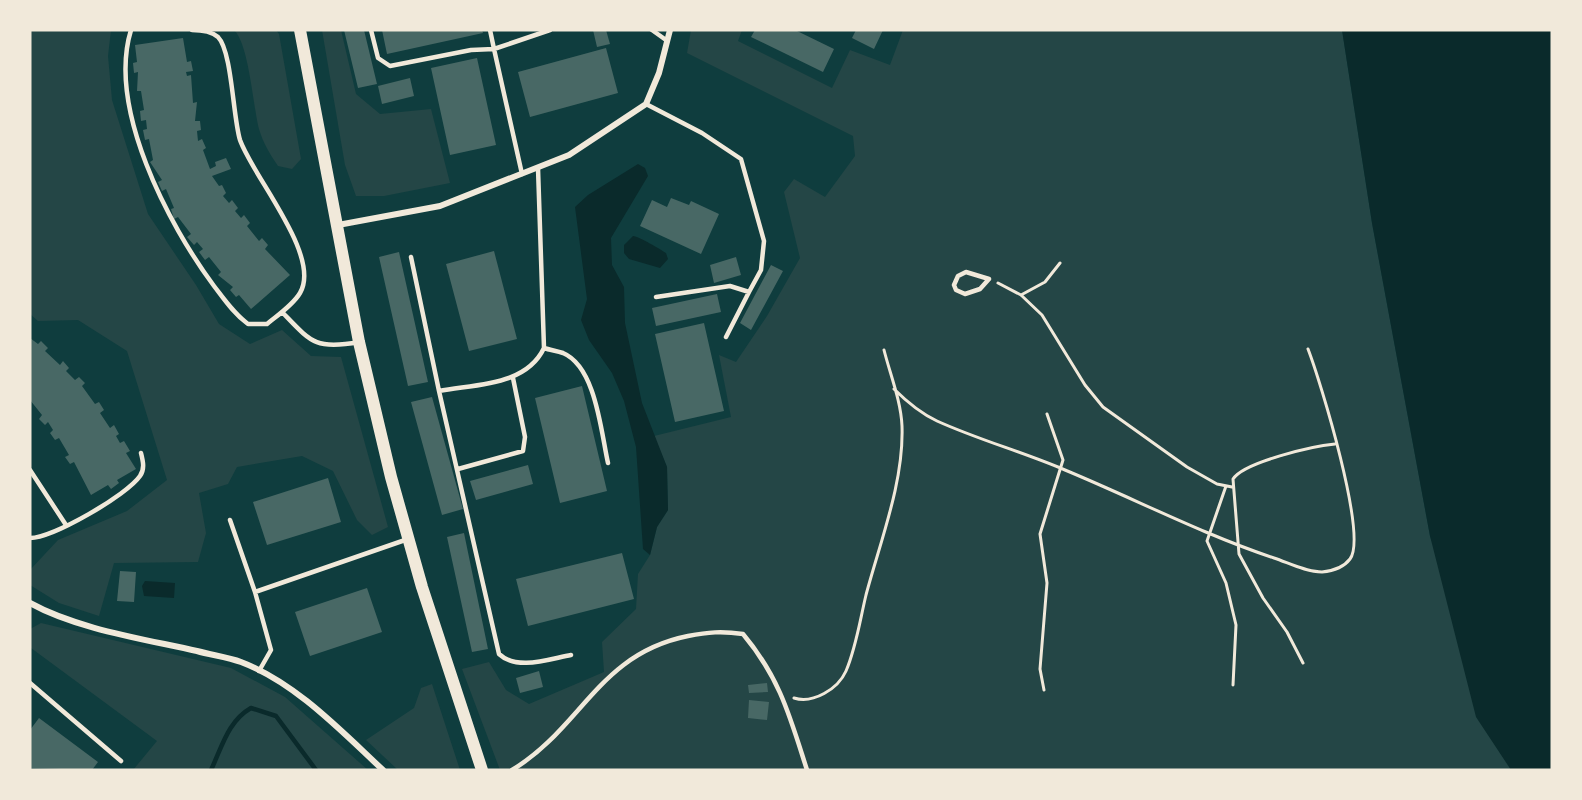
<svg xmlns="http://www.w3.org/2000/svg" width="1582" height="800" font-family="'Varela Round',sans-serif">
  <rect width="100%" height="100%" fill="#0f3d3e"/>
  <path fill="#244646" d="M30 30H111L108 56 112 100 148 214 196 285 219 324 250 344 282 330 311 356 341 357 388 527 372 535 357 520 333 471 302 456 237 467 228 484 199 493 206 533 198 562 114 563 99 616 59 603 30 585V570L58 540 127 511 167 480 127 351 78 320 38 321 30 314Z
    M234 30H276L279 34 301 159 292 169 278 166C270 154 263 143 259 129 253 106 249 44 234 30Z
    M322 30H341L356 94 380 114 431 109 450 183 384 196H356L345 165Z
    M691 30H742L738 41 832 88 850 50 890 65 903 30H1342L1372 223 1430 536 1511 770H500L462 669 489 662 506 690 529 704 604 672 602 642 636 609 638 574 650 555 657 527 668 510 667 467 654 436 731 417 719 355 736 362 767 316 800 258 784 192 794 179 825 197 855 156 853 136 687 53Z
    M41 623 231 668 285 697 368 770H133L157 741 31 648 30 629Z
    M432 684 460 770H398L366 740 414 708 421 688Z"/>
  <path fill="#0a2a2b" d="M1342 30H1552V770H1511L1476 717 1430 536 1372 223Z
    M638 164 645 168 648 176 611 238 612 265 624 287 625 323 642 403 667 467 668 510 657 527 650 555 643 549 636 447 624 401 612 373 589 340 581 320 587 299 575 207 588 195Z
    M633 236C640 237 660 249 666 253L668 259 660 268 629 259 624 253V245Z
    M145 581 175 583 174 598 144 596 142 586Z"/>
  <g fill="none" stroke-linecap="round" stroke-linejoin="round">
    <path stroke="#0a2a2b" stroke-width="4.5" d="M211 770C222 747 228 721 251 708L276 716 316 770"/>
  </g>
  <path fill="#486865" d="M344 30H364L377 84 358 88Z
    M382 30H482L483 33 387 54Z
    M593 30H606L610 44 597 47Z
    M755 30H795L834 49 823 72 751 37Z
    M856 30H883L874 49 852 38Z
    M183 38 187 62 191 61 193 71 186 72 187 76 191 75 193 103 197 102 195 121H200L201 130 197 131 198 141 202 139 206 148 203 150 210 169 216 166 215 162 226 158 231 169 212 176 219 186 222 185 226 193 223 196 229 203 232 200 238 208 235 211 241 218 244 215 250 223 247 226 259 241 262 238 268 245 265 249 290 275 251 309 239 295 236 297 230 290 233 287 218 275 221 272 209 257 205 260 199 252 203 249 197 242 194 245 187 237 191 234 178 217 174 219 171 209 174 208 166 189 162 191 158 182 162 180 150 162 153 160 149 139 145 140 143 130 147 129 146 120 141 121 140 111 144 110 141 91H137L138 72 134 73 133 63 137 62 135 45Z
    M606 48 618 93 530 117 518 72Z
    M477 58 496 145 450 155 431 68Z
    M410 78 414 96 382 104 378 86Z
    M671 198 689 205 691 201 719 214 701 254 640 226 652 200 667 207Z
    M494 251 517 339 469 351 446 264Z
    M399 252 428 382 408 386 379 257Z
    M736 257 741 275 714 283 710 265Z
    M771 265 783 271 751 330 740 323Z
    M717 294 721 312 656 326 652 308Z
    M704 323 724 411 675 422 655 334Z
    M30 338 38 344 41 341 48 348 45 351 60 365 63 361 69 368 66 371 75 380 79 377 85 383 82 386 95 404 99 402 104 410 100 413 110 428 114 425 119 434 116 436 120 443 124 441 130 451 126 453 136 469 117 480 119 483 111 489 108 485 91 495 74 462 70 464 65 457 69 455 59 438 55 440 50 433 53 430 48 422 45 425 39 419 42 415 30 400Z
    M582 386 607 491 560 503 535 398Z
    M432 397 463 509 442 515 411 402Z
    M528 465 533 484 476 500 470 481Z
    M328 478 341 522 267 545 253 502Z
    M464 533 488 649 472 652 447 537Z
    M622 553 634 599 528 626 516 579Z
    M120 571 136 572 134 602 117 601Z
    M367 588 382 632 310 656 295 612Z
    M539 671 543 687 520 693 516 678Z
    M767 683 768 692 749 693 748 685Z
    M749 700 769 702 767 720 748 718Z
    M39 718 98 762 92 770 30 768V730Z"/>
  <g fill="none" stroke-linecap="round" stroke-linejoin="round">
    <path stroke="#f1e9da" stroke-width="3" d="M998 283 1021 295 1042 315 1085 385 1103 407 1187 467 1217 484 1232 487
      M1021 295 1045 282 1060 263
      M894 389C907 402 920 413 937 421 979 440 1023 452 1065 470 1135 499 1202 534 1274 558 1289 563 1306 572 1322 572 1332 571 1344 567 1350 559 1368 536 1320 380 1308 349
      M1226 486 1207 541 1226 583 1236 625 1233 685
      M1303 663 1287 632 1263 598 1239 554 1233 479C1244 462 1313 446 1335 444
      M1044 690 1040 669 1047 583 1040 534 1063 460 1047 414
      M794 698C813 704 838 689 846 671 856 648 860 620 866 595 880 542 904 482 902 426 901 401 890 374 884 350"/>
    <path stroke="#f1e9da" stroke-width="4.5" d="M131 30C107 108 168 224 214 286 224 299 234 314 248 324H267C278 315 293 305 300 293 322 256 253 177 240 140 233 118 232 51 218 37 211 31 201 30 192 30
      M371 30 378 58 390 66 471 50 494 49 490 30
      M652 30 666 40
      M646 104 702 133 741 159 764 241 761 270 749 292 730 286 656 297
      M522 174 494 49 550 30
      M411 257 439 391C476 384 526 386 544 348L538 168
      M966 272 989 279 980 289 965 294 956 290 954 285 958 276Z
      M282 312C311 342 315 350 359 342
      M726 337 749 292
      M544 348C550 350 557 351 563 353 596 367 601 432 608 463
      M439 391 499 654C517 671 549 659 571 655
      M458 469 523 451 525 437 513 378
      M30 470 66 525
      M230 520 255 592
      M30 538C53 538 127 495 140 476 145 469 143 461 141 453
      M259 671 271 650 255 592 408 539
      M30 683 121 761
      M512 770C582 728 598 654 688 636 708 632 722 631 743 634 780 678 790 717 807 770"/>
    <path stroke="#f1e9da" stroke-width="6" d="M338 225 440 206 569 155 646 104 659 73 670 30
      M30 603C77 629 144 639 197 651 211 655 228 657 241 662 296 683 341 731 383 770"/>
    <path stroke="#f1e9da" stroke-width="12" d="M300 30 359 342 391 477 422 587 482 770"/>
  </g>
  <rect width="1582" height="800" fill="none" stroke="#f1e9da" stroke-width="63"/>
</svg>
